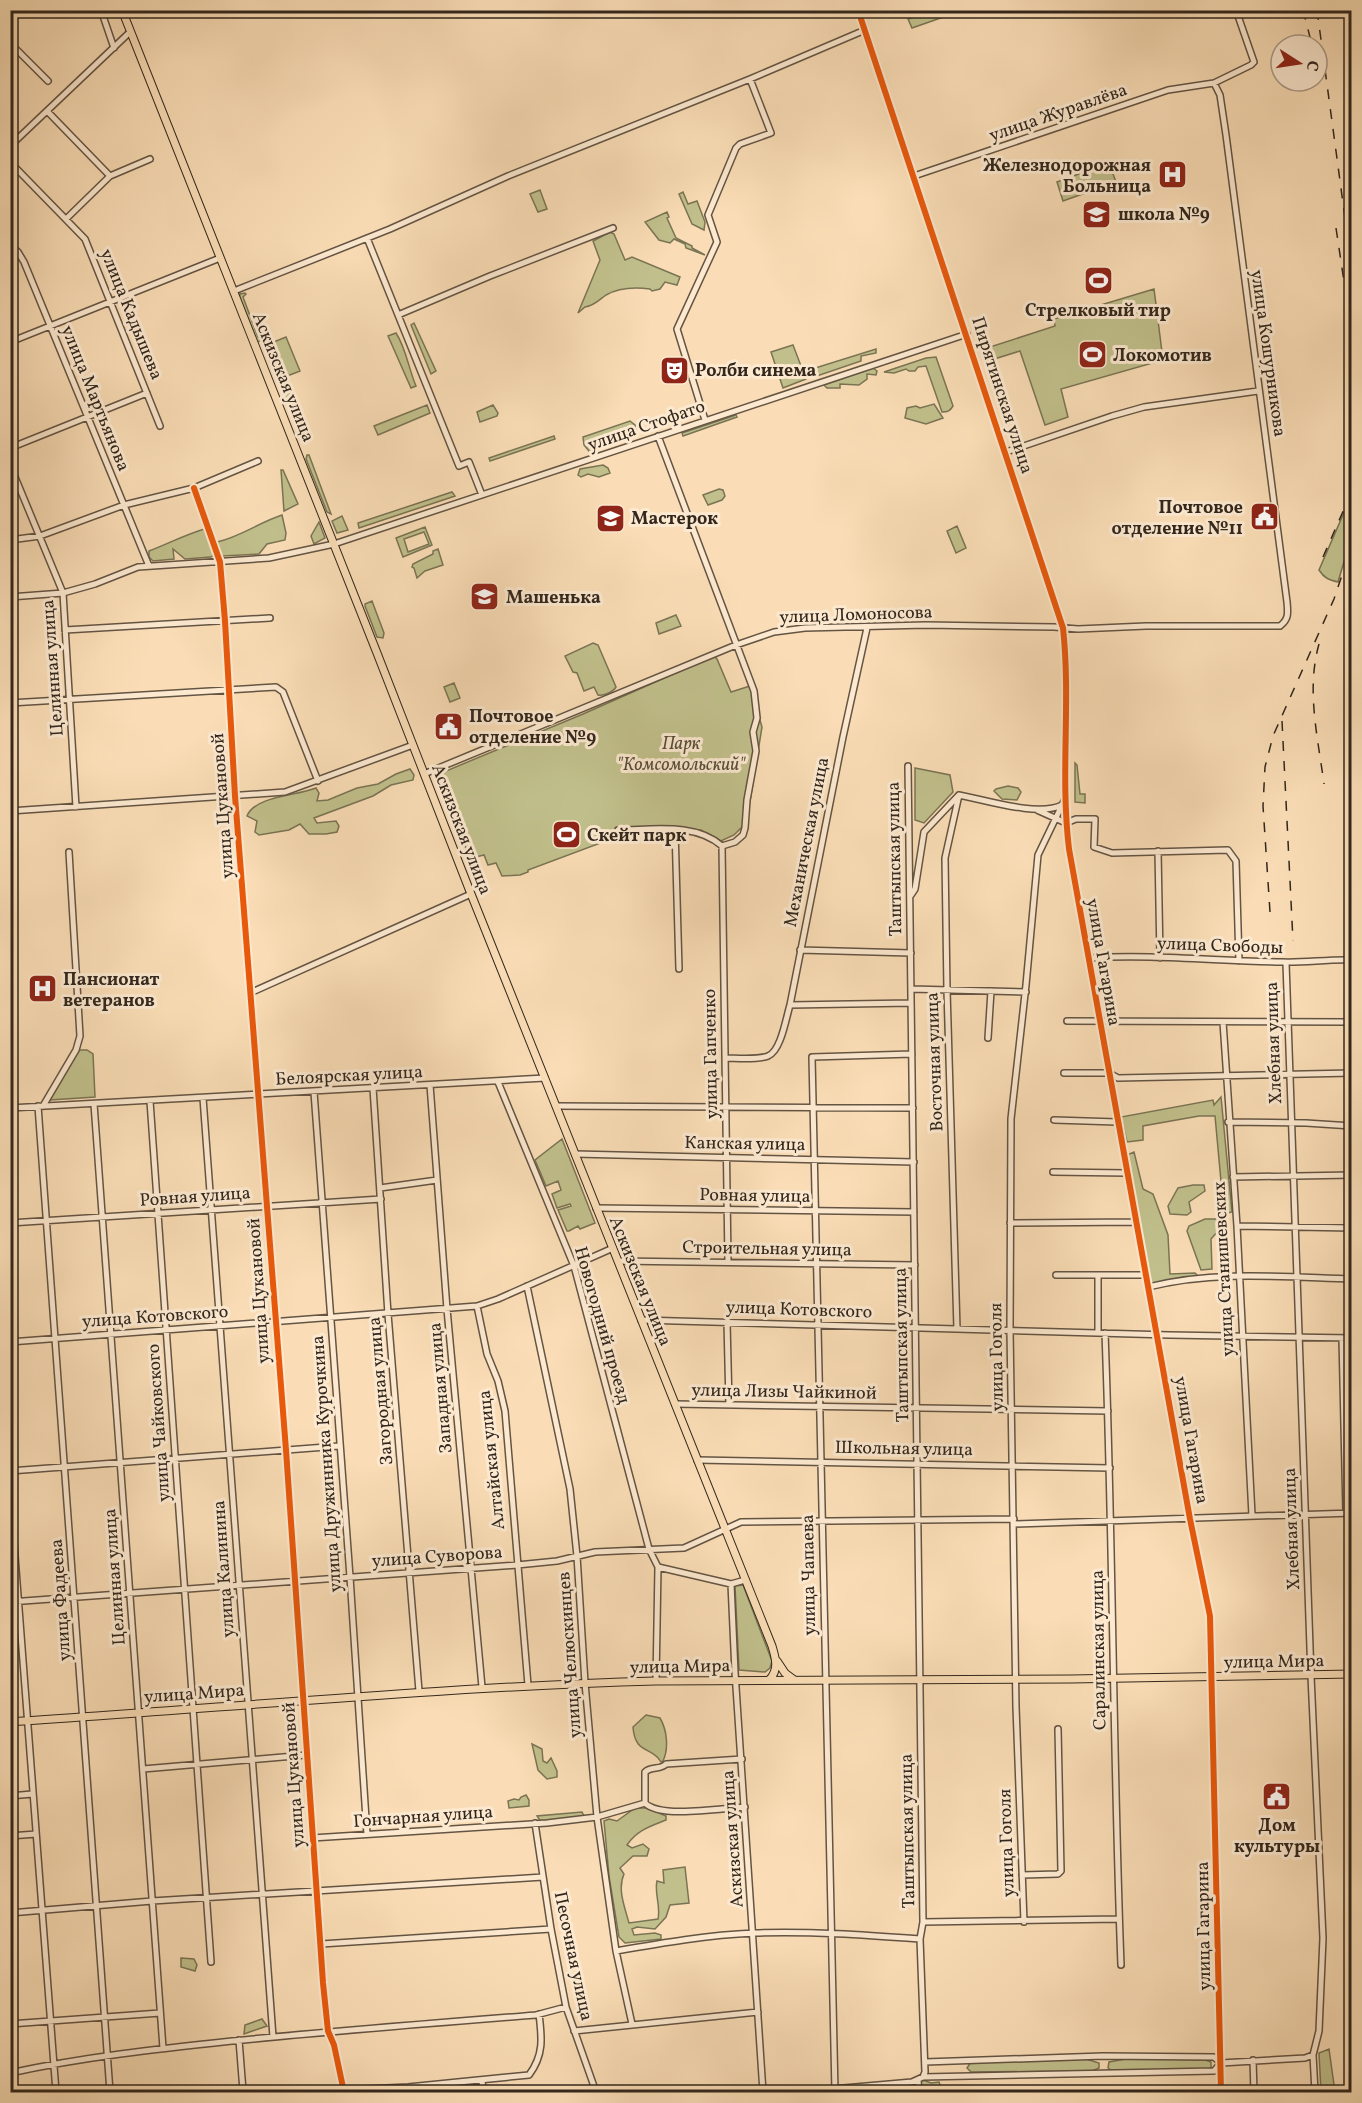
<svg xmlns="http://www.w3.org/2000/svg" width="1362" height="2103" font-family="Vollkorn,serif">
  <rect width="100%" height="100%" fill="#faddb6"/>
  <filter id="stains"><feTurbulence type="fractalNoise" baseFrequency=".00333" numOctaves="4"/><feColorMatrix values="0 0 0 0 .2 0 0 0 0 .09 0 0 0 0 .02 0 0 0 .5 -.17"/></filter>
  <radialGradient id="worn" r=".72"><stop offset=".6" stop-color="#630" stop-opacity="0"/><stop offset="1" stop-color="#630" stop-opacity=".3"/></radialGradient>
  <path fill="#c1c08c" stroke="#7a7454" stroke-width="1.5" fill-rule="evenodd" d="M935 11H951L952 14 912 28 908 19Z
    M1109 163 1116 182 1063 201 1057 182Z
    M540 190 547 209 538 212 530 194Z
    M683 192 688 204 697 201 705 222 704 230 692 224 679 194Z
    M667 212 669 217 667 218 676 238 692 246V248L705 255 686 248 685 244 674 239 670 243 659 240 645 222Z
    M610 232 614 234 625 260 632 257 680 277 677 285 665 282 660 289 652 291 650 289C635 287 620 287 606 295 599 300 594 306 585 307L578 313 600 260 593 241Z
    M1154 289 1163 360 1061 389 1068 417 1045 425 1020 351 991 360 987 348 1055 326 1054 319Z
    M245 293 246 294 243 297 258 337H262L263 339 258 342 256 341 239 299 240 294Z
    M414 323 436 371 431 374 411 325Z
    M396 333C406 348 409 370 416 386L411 388 388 336Z
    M286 337 300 371 277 380 264 346Z
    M793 345 806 379 783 388 771 352Z
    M876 349V353L861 356V361L817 376 813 374 812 369Z
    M936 357 953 406C950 411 948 412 942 412L926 366 918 367 915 371H909L906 369 894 373 884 372 926 358Z
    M873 368 877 371 876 375 867 374V379L859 385 840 384V388H827L824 385Z
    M286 383 303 427 292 417 280 385Z
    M934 404 943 418 926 424 905 418 907 408 916 406 920 408Z
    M427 405 430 413 378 435 374 426Z
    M493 405 498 413 497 416 480 422 477 412Z
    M736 415 737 417 683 436 682 433Z
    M630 421 635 425 637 434 589 451 584 445 583 437Z
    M554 436 555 439 490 461 489 458Z
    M307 455H309L331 514 327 512 306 459Z
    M603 465 608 468 610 473 599 477 588 474 581 477 578 475 580 469Z
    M281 470H283L298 504 284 511Z
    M719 489 723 490 725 496 722 500 708 505 703 495Z
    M452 492 455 496 359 528 358 523Z
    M1351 502V538L1338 582C1329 580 1324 578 1319 570L1346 508Z
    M282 515 286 533 285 540 267 544 259 554 222 556 217 542C240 537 260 522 282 515Z
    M342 516 348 530 337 533 332 521Z
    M319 522 325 538 314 544 311 536Z
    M957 526 966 548 956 553 947 531Z
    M425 527 432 545 403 557 396 538ZM424 532 429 544 408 552 404 539Z
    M208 528 214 555 211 557 185 559 173 549 174 559 153 561 149 557V551C170 543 186 534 208 528Z
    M438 549 443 565 425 571 417 578 414 568 412 567 413 564 433 554V551Z
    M372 601 384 633 383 638 377 637 365 606V604Z
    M676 615 681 626 659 634 656 623Z
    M593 643 598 645 616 687C613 692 604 696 598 695L594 687 584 691 577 673 573 672 565 656Z
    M714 656 717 659 731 692 750 686 762 727 750 801 742 827 734 835 721 841 701 830 674 827 617 829 622 835 528 870V872L520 875 502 876 496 863 488 865 484 855 472 858 468 854 440 779 446 771 583 714Z
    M454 683 460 698 450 702 444 687Z
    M1075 763 1077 765 1080 794H1085V803L1075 802Z
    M915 768 950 775 953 792 924 823 915 820Z
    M410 769 414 775 413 780 391 785 373 796 314 818 317 823 336 821 339 826 337 832 326 834H309L300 824 289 830 259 835 255 832 257 821 247 816C255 796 296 796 316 788L319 793 317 801 328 800 357 788 378 784 396 774Z
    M1008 786 1018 788 1021 792 1017 800 1002 799 994 791 996 789Z
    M80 1050H87L93 1054 95 1097 50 1100 49 1098 76 1052Z
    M1221 1097 1232 1212 1224 1214 1215 1116H1199L1143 1126V1140L1127 1142 1121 1117 1213 1100 1214 1105Z
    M562 1139 595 1223 580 1229 578 1226 569 1231H567L558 1210 571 1206 570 1204 557 1208 552 1194 561 1190 558 1181 546 1186 535 1160Z
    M1134 1152 1143 1189 1153 1194 1168 1235 1170 1274 1195 1273 1197 1275 1196 1278 1150 1284 1127 1155Z
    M1193 1185H1204L1205 1191 1189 1202 1191 1212 1187 1215 1170 1214 1168 1206 1178 1188Z
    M1205 1219H1218L1227 1223 1228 1227 1218 1231 1211 1239 1212 1269 1201 1270 1187 1231 1189 1226Z
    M743 1585 772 1661 770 1668 765 1672 739 1670 735 1586Z
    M646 1715 660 1718C667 1730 669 1748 663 1761L661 1762C652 1746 635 1755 633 1727Z
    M532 1744 542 1749 543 1761 547 1763 551 1758 557 1771V1777L547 1779 538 1770Z
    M526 1795 529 1800V1806L509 1808 508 1801 514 1799 519 1800 521 1797Z
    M635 1808H647L666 1816V1820C651 1826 637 1830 627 1845L632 1848 643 1844 649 1849 647 1856H633L620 1868 624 1874C617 1889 625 1908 629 1923L658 1919C661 1906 654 1893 657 1881L664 1883 663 1870 685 1867 689 1903 670 1905 666 1917 655 1929 637 1927 632 1929 634 1935 655 1933 661 1935V1939L625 1943 619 1937 609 1876 604 1821 609 1819 617 1821Z
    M582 1812 584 1816 581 1818 541 1822 537 1816Z
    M181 1958 194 1959 197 1965 195 1971 181 1967Z
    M262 2019 267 2026 244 2034 245 2025Z
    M1329 2049 1335 2092H1321L1319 2053Z
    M1131 2058 1205 2060 1211 2062V2068L1205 2070H1111L1108 2068 1109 2062Z
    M1086 2059 1099 2063V2068L1092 2071 971 2072 967 2068 971 2062Z
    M923 2080 931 2083 939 2082 943 2092H918L920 2083Z"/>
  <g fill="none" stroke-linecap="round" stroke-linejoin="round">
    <defs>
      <path id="minor" d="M101 10 114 48
        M858 10 1063 628C1071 701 1060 775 1069 849L1190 1519 1210 1616 1221 2092
        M10 43 48 81
        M47 111 110 176
        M10 146 130 32
        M10 162 85 239 160 426
        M914 176 1168 90 1214 83 1251 65 1254 62 1236 10
        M66 219 110 176 150 159
        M367 238 459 466 469 462 482 495
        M10 244 18 252 24 262 149 566
        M234 291 390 229 508 176 750 79 865 30
        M398 315 490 276 613 228
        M10 342 220 258
        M705 420 677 329 717 242 708 215 736 148 740 144 771 133 750 79
        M658 436 754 691 757 718 753 732 756 751 747 800 745 828 743 835 735 842 722 846
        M10 448 147 393
        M1006 452 1112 416 1144 407 1258 391
        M10 465 63 593 76 807
        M194 488 220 562 225 621 235 796 286 1450 323 1983 328 2031 334 2045 344 2092
        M10 540 40 536 124 505 194 488 258 461
        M10 597 63 593 95 584 138 567 269 558 334 544 967 334
        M65 630 270 618
        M10 703 276 687 283 692 318 781
        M908 766 923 1922 920 1939 925 2072 923 2077
        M424 774 736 645 774 632 805 628 926 625 1054 627 1078 629 1146 626H1280C1289 619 1288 613 1287 602L1226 135 1220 95 1214 83
        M959 795C986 800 1038 817 1062 805
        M1037 810 1066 823 1076 819H1095L1094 847 1112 853 1228 850 1236 861 1239 961
        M10 811 285 792 413 745
        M675 829 679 969
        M618 830C652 830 695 822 722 846L728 1262
        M1158 851 1160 958
        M911 895 915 889 924 832 958 796
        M800 950 911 953
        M1088 958C1152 954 1217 961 1282 962 1305 963 1328 959 1352 960
        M1286 963 1311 1676 1323 1938 1319 2031 1313 2055 1315 2092
        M911 989 1026 992
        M250 993 471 894
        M790 1005 911 1003
        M1067 1021 1352 1022
        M1223 1022 1237 1226 1252 1515
        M988 1038 991 991
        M725 1058C736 1058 759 1060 768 1056 781 1051 786 1018 790 1005L843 737 867 628
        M1064 1073H1109L1118 1078 1352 1073
        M498 1082 574 1266 649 1549 658 1567 731 1584 745 1580
        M430 1085 447 1309 482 1687
        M373 1088 388 1314 419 1691
        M314 1092 350 1577 367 1834
        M203 1098 273 2037
        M150 1101 211 1962
        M94 1104 163 2048
        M38 1106 110 2092
        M43 1106 76 1050 80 1036 69 852
        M556 1106 913 1108
        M10 1108 545 1078
        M1054 1120 1117 1122
        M1228 1122 1306 1123 1352 1126
        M575 1154 914 1162
        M1053 1172 1127 1173
        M1233 1177 1352 1175
        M380 1188 437 1180
        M596 1208 914 1212
        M10 1223 381 1199
        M1010 1223 1136 1222
        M1237 1226 1352 1228
        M618 1261 915 1265
        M1056 1275H1146
        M527 1286 570 1489 577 1556 585 1683 597 1817 616 1951 632 2024
        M1148 1287C1214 1270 1285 1277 1352 1279
        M477 1306 487 1354 498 1381 505 1411 528 1685
        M641 1320 1169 1335 1352 1338
        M727 1322 729 1405
        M957 1329 947 990 945 858 959 795
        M1098 1333V1276
        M1105 1333C1113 1544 1113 1755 1121 1965
        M1342 1338 1346 1513
        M10 1342 477 1306 498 1299 613 1248
        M675 1404 1108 1411
        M697 1460 1110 1468
        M10 1471 339 1446
        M10 1491 56 2092
        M1014 1524 1352 1513
        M731 1584 735 1672 763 2092
        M10 1602 517 1565 557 1561 595 1552 684 1548 741 1522 1014 1519
        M656 1681 658 1567
        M143 1769 306 1755
        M10 1796 32 1794
        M645 1803V1772C651 1766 661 1770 666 1764L742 1759
        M535 1823 551 1929 566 2007 596 2092
        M10 1836 36 1834
        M312 1838 547 1823 597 1817 645 1803C660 1819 723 1808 745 1807
        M1022 1875 1058 1874 1061 1871 1058 1729
        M10 1913 152 1901 543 1877
        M923 1922 1119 1919
        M1024 1922 1016 1707 1010 1330 1011 1119 1026 985 1038 855 1064 801
        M321 1944 551 1929
        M616 1951C662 1943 708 1935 754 1933 810 1931 865 1935 920 1939
        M10 2024 160 2013
        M574 2031 758 2012
        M1253 2060 1254 2092
        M925 2062 1103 2056 1214 2057 1221 2063
        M10 2073C83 2057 157 2049 232 2041 333 2031 435 2023 536 2015L566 2007
        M482 2080 483 2092
        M918 2080 919 2092
        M343 2090 408 2087 529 2075C544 2055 542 2038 539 2014
        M10 2091 11 2092
        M239 2092 243 2091 239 2040
        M798 2092 912 2082 923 2077 1214 2071 1221 2063 1305 2058 1313 2055
        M835 2092 812 1057 912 1054"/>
      <path id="major" d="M122 10 377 653 471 894 772 1646C776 1659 779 1670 769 1680
        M777 1661 785 1673 793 1679
        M10 1722C226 1708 440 1687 656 1681L1071 1679 1352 1674"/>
    </defs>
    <use href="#minor" stroke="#645443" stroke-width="8"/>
    <use href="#major" stroke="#32271d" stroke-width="9"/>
    <use href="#minor" stroke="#fce9d0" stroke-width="5"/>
    <use href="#major" stroke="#faddb6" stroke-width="7"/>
    <path stroke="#32271d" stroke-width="1.5" stroke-dasharray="10 10" stroke-linecap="butt" d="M1303 10 1312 45
      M1317 10 1352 270
      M1352 116 1349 138 1352 212
      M1336 228 1352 335
      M1323 557 1352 491
      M1319 644C1306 690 1318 738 1324 784
      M1282 721 1293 941
      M1270 912 1263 806 1265 767 1273 736 1334 599 1352 545"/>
    <defs>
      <path id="cycleway" d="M858 10 1063 628C1071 701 1060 775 1069 849L1190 1519 1210 1616 1221 2092
        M194 488 220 562 225 621 235 796 286 1450 323 1983 328 2031 334 2045 344 2092"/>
    </defs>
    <use href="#cycleway" stroke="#fce9d0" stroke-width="10"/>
    <use href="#cycleway" stroke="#e8590c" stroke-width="6"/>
  </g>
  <defs>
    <symbol id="hospital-square" viewBox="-11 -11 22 22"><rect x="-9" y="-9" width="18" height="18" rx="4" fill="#8f2418" stroke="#fce9d0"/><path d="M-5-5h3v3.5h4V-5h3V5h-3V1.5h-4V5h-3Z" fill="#fff"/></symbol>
    <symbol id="school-square" viewBox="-11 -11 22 22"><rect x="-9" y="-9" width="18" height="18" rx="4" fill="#8f2418" stroke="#fce9d0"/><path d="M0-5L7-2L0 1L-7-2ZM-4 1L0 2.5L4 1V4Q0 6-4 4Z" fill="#fff"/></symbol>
    <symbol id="stadium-square" viewBox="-11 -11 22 22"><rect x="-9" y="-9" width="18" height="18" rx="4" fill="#8f2418" stroke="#fce9d0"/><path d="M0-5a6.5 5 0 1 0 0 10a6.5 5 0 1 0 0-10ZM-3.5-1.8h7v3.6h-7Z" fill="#fff"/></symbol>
    <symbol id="theatre-square" viewBox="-11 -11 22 22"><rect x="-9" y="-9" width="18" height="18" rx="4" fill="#8f2418" stroke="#fce9d0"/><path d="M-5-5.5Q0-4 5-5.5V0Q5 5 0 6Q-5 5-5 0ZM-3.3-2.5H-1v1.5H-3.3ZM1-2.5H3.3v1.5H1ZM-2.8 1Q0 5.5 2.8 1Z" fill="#fff"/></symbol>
    <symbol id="civic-square" viewBox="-11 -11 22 22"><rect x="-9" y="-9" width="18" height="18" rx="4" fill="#8f2418" stroke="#fce9d0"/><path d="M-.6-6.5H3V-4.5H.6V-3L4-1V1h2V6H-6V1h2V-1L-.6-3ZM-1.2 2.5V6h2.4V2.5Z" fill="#fff"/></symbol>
  </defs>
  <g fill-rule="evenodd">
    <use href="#hospital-square" x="1156" y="158" width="33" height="33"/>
    <use href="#school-square" x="1080" y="198" width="33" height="33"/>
    <use href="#stadium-square" x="1082" y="264" width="33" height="33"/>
    <use href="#stadium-square" x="1076" y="338" width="33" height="33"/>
    <use href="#theatre-square" x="658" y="354" width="33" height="33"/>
    <use href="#civic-square" x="1248" y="500" width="33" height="33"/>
    <use href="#school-square" x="594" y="502" width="33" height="33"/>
    <use href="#school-square" x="468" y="580" width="33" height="33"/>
    <use href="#civic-square" x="432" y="710" width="33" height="33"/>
    <use href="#stadium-square" x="550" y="818" width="33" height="33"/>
    <use href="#hospital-square" x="26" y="972" width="33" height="33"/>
    <use href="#civic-square" x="1260" y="1780" width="33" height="33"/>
  </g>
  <g text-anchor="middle" stroke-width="6" stroke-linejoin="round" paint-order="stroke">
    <g font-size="18" fill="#32271d" stroke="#fce9d0">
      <text transform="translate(1058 112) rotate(-19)" y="6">улица Журавлёва</text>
      <text transform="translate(132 314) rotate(68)" y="6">улица Кадышева</text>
      <text transform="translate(1269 353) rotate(82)" y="6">улица Кошурникова</text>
      <text transform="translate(284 377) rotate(68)" y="6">Аскизская улица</text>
      <text transform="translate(1003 395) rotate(72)" y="6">Пирятинская улица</text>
      <text transform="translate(96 398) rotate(68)" y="6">улица Мартьянова</text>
      <text transform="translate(646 425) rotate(-19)" y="6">улица Стофато</text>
      <text transform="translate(856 614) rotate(-2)" y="6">улица Ломоносова</text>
      <text transform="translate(52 668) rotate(-94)" y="6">Целинная улица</text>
      <text transform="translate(222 806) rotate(-94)" y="6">улица Цукановой</text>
      <text transform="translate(462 829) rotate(69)" y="6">Аскизская улица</text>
      <text transform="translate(806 842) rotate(-79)" y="6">Механическая улица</text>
      <text transform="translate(894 859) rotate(-91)" y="6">Таштыпская улица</text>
      <text transform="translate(1220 945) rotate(2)" y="6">улица Свободы</text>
      <text transform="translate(1104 962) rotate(80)" y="6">улица Гагарина</text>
      <text transform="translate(1273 1043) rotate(-92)" y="6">Хлебная улица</text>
      <text transform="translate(710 1054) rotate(-91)" y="6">улица Гапченко</text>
      <text transform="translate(934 1062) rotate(-92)" y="6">Восточная улица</text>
      <text transform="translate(349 1075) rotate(-3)" y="6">Белоярская улица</text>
      <text transform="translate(745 1143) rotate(1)" y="6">Канская улица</text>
      <text transform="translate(755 1195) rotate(1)" y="6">Ровная улица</text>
      <text transform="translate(195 1196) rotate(-4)" y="6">Ровная улица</text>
      <text transform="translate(767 1248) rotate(1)" y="6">Строительная улица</text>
      <text transform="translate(1223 1269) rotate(-93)" y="6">улица Станишевских</text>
      <text transform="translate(641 1281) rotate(68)" y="6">Аскизская улица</text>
      <text transform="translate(258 1291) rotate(-94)" y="6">улица Цукановой</text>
      <text transform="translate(799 1309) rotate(2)" y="6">улица Котовского</text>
      <text transform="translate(155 1316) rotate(-4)" y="6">улица Котовского</text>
      <text transform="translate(603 1325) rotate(74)" y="6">Новогодний проезд</text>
      <text transform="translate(901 1345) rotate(-91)" y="6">Таштыпская улица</text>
      <text transform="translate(996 1357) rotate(-91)" y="6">улица Гоголя</text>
      <text transform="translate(440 1388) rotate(-95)" y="6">Западная улица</text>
      <text transform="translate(380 1391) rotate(-95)" y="6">Загородная улица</text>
      <text transform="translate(784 1391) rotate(1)" y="6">улица Лизы Чайкиной</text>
      <text transform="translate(158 1423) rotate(-94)" y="6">улица Чайковского</text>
      <text transform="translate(1192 1440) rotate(80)" y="6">улица Гагарина</text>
      <text transform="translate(904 1448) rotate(1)" y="6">Школьная улица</text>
      <text transform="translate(491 1460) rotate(-96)" y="6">Алтайская улица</text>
      <text transform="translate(326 1464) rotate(-94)" y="6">улица Дружинника Курочкина</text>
      <text transform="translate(1291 1529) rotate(-92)" y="6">Хлебная улица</text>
      <text transform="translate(437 1556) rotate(-4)" y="6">улица Суворова</text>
      <text transform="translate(223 1569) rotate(-94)" y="6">улица Калинина</text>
      <text transform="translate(808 1575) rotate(-91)" y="6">улица Чапаева</text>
      <text transform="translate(114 1577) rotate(-94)" y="6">Целинная улица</text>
      <text transform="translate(60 1600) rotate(-94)" y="6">улица Фадеева</text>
      <text transform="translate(1098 1650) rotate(-91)" y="6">Саралинская улица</text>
      <text transform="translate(569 1655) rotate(-94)" y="6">улица Челюскинцев</text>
      <text transform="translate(1274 1661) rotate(-1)" y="6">улица Мира</text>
      <text transform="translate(680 1666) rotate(-1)" y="6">улица Мира</text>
      <text transform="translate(194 1693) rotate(-4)" y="6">улица Мира</text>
      <text transform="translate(293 1775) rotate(-94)" y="6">улица Цукановой</text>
      <text transform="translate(423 1816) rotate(-4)" y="6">Гончарная улица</text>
      <text transform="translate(907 1831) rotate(-91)" y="6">Таштыпская улица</text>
      <text transform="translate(732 1839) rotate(-94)" y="6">Аскизская улица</text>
      <text transform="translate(1006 1843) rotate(-92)" y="6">улица Гоголя</text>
      <text transform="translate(1203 1926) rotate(-91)" y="6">улица Гагарина</text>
      <text transform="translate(574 1956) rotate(78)" y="6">Песочная улица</text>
    </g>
    <g font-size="18" font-weight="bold" fill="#32271d" stroke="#fce9d0" text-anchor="start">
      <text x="1151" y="171" text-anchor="end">Железнодорожная<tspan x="1151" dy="21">Больница</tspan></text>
      <text x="1118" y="220">школа №9</text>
      <text x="1098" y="316" text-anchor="middle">Стрелковый тир</text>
      <text x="1113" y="361">Локомотив</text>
      <text x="695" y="376">Ролби синема</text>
      <text x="1243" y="513" text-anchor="end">Почтовое<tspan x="1243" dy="21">отделение №11</tspan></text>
      <text x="631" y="524">Мастерок</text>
      <text x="506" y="603">Машенька</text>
      <text x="469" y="722">Почтовое<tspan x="469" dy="21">отделение №9</tspan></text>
      <text x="587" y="841">Скейт парк</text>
      <text x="63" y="985">Пансионат<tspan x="63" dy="21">ветеранов</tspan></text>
      <text x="1277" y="1831" text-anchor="middle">Дом<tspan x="1277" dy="21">культуры</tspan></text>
    </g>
    <g font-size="18" font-style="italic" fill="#564d39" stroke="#fce9d0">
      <text x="681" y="749">Парк<tspan x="681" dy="21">"Комсомольский"</tspan></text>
    </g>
  </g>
  <rect width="1362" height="2103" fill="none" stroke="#faddb6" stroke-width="36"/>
  <rect x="12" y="12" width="1338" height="2079" fill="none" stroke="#32271d" stroke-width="3"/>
  <rect x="18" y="18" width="1326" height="2067" fill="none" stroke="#32271d" stroke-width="1.5"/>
  <g transform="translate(1299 63) rotate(102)"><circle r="28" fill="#fce9d0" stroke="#ab9b88" stroke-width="1.5"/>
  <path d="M0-4.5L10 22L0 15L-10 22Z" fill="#8f2418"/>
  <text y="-9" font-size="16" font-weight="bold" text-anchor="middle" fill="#32271d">С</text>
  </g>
  <rect width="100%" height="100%" filter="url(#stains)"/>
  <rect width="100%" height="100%" fill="url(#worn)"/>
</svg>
